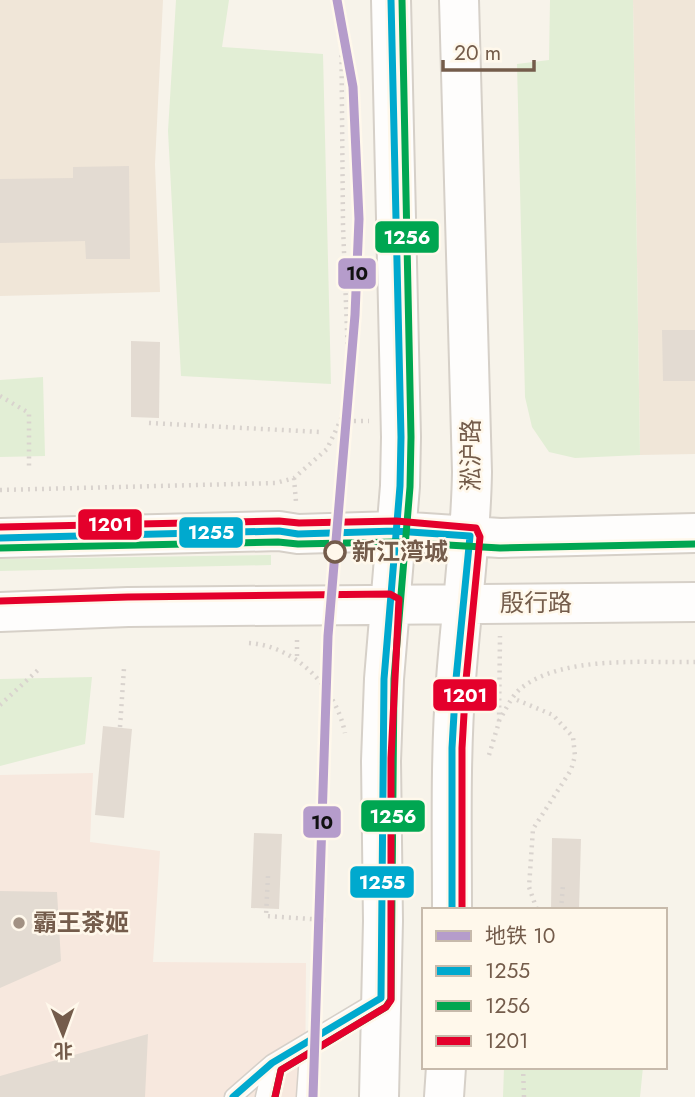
<svg xmlns="http://www.w3.org/2000/svg" width="695" height="1097" font-family="Jost,'Noto Sans SC',sans-serif">
  <rect width="100%" height="100%" fill="#f7f3ea"/>
  <path fill="#f0e6d8" d="M0 0H163L155 164 160 292 0 296Z
    M633 0H695V454L640 455Z"/>
  <path fill="#f7e8de" d="M93 773 90 842 160 851 153 962 306 963 305 1097H0V775Z"/>
  <path fill="#e2eed5" d="M176 0H229L222 47 323 54 331 384 181 376 168 131Z
    M550 0H633L640 455 575 458 549 452 532 427 525 397 517 64 549 60Z
    M43 377 45 456 0 457V380Z
    M271 555V565L0 571V559Z
    M92 677 85 744 0 766V679Z
    M504 1067H643L640 1097H503Z"/>
  <path fill="#e3dbd2" d="M129 166 130 259H86L85 241 0 243V179L73 178V167Z
    M662 330H695V381H663Z
    M131 341 160 342 159 418 131 417Z
    M103 726 132 729 124 818 95 815Z
    M254 833 282 834 279 909 251 908Z
    M552 838 581 839 579 910H551Z
    M0 891 57 892 61 961 0 988Z
    M148 1034 145 1097H0V1076Z"/>
  <g fill="none" stroke-linecap="round" stroke-linejoin="round">
    <defs>
      <path id="lane" d="M233 1097 272 1063 379 999
        M264 1097 272 1063
        M305 1097 309 1041"/>
      <path id="secondary" d="M0 538 279 531 298 534 395 531 500 538 695 533
        M0 612 128 607 695 602
        M452 910C452 833 450 756 456 680 461 610 471 542 472 472L459 0
        M379 1097 383 921 381 761 384 679 400 486 401 437 391 0
        M444 1097 446 1067"/>
    </defs>
    <use href="#lane" stroke="#d6d0c9" stroke-width="19"/>
    <use href="#secondary" stroke="#d6d0c8" stroke-width="42"/>
    <path stroke="#d9d3ce" stroke-width="4.5" stroke-dasharray="2 5" stroke-linecap="butt" d="M0 396 29 413V468
      M340 421H369
      M149 423 320 432
      M294 478 296 502
      M0 490 276 483 294 478 327 449 345 411 349 382 343 226 341 0
      M297 640V659
      M249 643C296 646 336 688 345 733
      M517 700 553 715 573 737 575 756 571 770 533 829 529 887 537 910
      M0 705 38 670
      M499 721C505 711 511 697 520 689 562 655 643 663 695 662
      M120 727 124 668
      M489 755 499 722 500 636
      M268 876 266 916 326 920
      M561 910 563 885
      M523 1067 524 1097"/>
    <use href="#lane" stroke="#fefdfc" stroke-width="16"/>
    <use href="#secondary" stroke="#fefdfc" stroke-width="38"/>
    <defs>
      <path id="bus-1" d="M0 538 279 531 298 534 395 531 470 536 456 679 452 748V910
        M233 1097 272 1063 381 998 384 679 400 486 401 437 391 0"/>
      <path id="bus-2" d="M0 548 278 542 298 544 395 542 500 548 695 544
        M275 1097 281 1070 386 1007 391 999 394 679 410 487 411 437 402 0"/>
      <path id="bus-3" d="M0 527 279 521 299 523 396 521 476 528 480 537 466 680 462 748V910
        M0 601 128 597 390 594 399 599 391 758V1000L386 1007 281 1070 275 1097"/>
    </defs>
    <use href="#bus-1" stroke="#fff8eb" stroke-width="12"/>
    <use href="#bus-2" stroke="#fff8eb" stroke-width="12"/>
    <use href="#bus-3" stroke="#fff8eb" stroke-width="12"/>
    <use href="#bus-1" stroke="#00a9ce" stroke-width="7"/>
    <use href="#bus-2" stroke="#00a651" stroke-width="7"/>
    <use href="#bus-3" stroke="#e4002b" stroke-width="7"/>
    <defs>
      <path id="metro-1" d="M313 1097 328 636 355 315 359 219 353 87 337 0"/>
    </defs>
    <use href="#metro-1" stroke="#fff8eb" stroke-width="14"/>
    <use href="#metro-1" stroke="#b59ccb" stroke-width="9"/>
  </g>
  <circle fill="#fff8eb" stroke="#745c4b" stroke-width="3.5" cx="335" cy="552" r="10"/>
  <circle fill="#a29183" stroke="#fff8eb" stroke-width="2.5" cx="19" cy="923" r="7"/>
  <g text-anchor="middle" stroke-width="5" stroke-linejoin="round" paint-order="stroke">
    <g font-size="24" fill="#745c4b" stroke="#fff8eb">
      <text transform="translate(471 455) rotate(-90)" y="8">淞沪路</text>
      <text x="536" y="611">殷行路</text>
    </g>
    <g font-size="24" font-weight="bold" fill="#745c4b" stroke="#fff8eb" text-anchor="start">
      <text x="352" y="560">新江湾城</text>
    </g>
    <g font-size="24" font-weight="bold" fill="#745c4b" stroke="#fff8eb" text-anchor="start">
      <text x="33" y="931">霸王茶姬</text>
    </g>
  </g>
  <g stroke="#fff8eb" stroke-width="2.5">
    <rect x="374" y="220" width="66" height="34" rx="7" fill="#00a651"/>
    <rect x="337" y="257" width="40" height="33" rx="7" fill="#b59ccb"/>
    <rect x="77" y="508" width="66" height="33" rx="7" fill="#e4002b"/>
    <rect x="178" y="516" width="66" height="33" rx="7" fill="#00a9ce"/>
    <rect x="432" y="678" width="66" height="34" rx="7" fill="#e4002b"/>
    <rect x="360" y="799" width="66" height="34" rx="7" fill="#00a651"/>
    <rect x="302" y="805" width="40" height="34" rx="7" fill="#b59ccb"/>
    <rect x="349" y="865" width="66" height="34" rx="7" fill="#00a9ce"/>
  </g>
  <g font-size="19" text-anchor="middle" font-weight="bold" fill="#fff">
    <text x="407" y="244">1256</text>
    <text x="110" y="531">1201</text>
    <text x="211" y="539">1255</text>
    <text x="465" y="702">1201</text>
    <text x="393" y="823">1256</text>
    <text x="382" y="889">1255</text>
  </g>
  <g font-size="19" text-anchor="middle" font-weight="bold" fill="#111">
    <text x="357" y="280">10</text>
    <text x="322" y="829">10</text>
  </g>
  <rect x="422" y="908" width="245" height="161" fill="#fff8eb" stroke="#c7baab" stroke-width="2"/>
  <rect x="436" y="931" width="35" height="10" fill="#b59ccb" stroke="#c7baab" stroke-width="2"/>
  <text x="485" y="943" font-size="21" fill="#745c4b">地铁 10</text>
  <rect x="436" y="966" width="35" height="10" fill="#00a9ce" stroke="#c7baab" stroke-width="2"/>
  <text x="485" y="978" font-size="21" fill="#745c4b">1255</text>
  <rect x="436" y="1001" width="35" height="10" fill="#00a651" stroke="#c7baab" stroke-width="2"/>
  <text x="485" y="1013" font-size="21" fill="#745c4b">1256</text>
  <rect x="436" y="1036" width="35" height="10" fill="#e4002b" stroke="#c7baab" stroke-width="2"/>
  <text x="485" y="1048" font-size="21" fill="#745c4b">1201</text>
  <g transform="translate(63 1034) rotate(179)" stroke="#fff8eb" stroke-width="5" paint-order="stroke">
  <path d="M0-5L12 26L0 18L-12 26Z" fill="#745c4b"/>
  <text y="-10" font-size="19" font-weight="bold" text-anchor="middle" fill="#745c4b">北</text>
  </g>
  <path d="M443 60v10h91v-10" fill="none" stroke="#745c4b" stroke-width="3.5"/>
  <text x="454" y="60" font-size="21" fill="#745c4b" stroke="#fff8eb" stroke-width="5" paint-order="stroke">20 m</text>
</svg>
